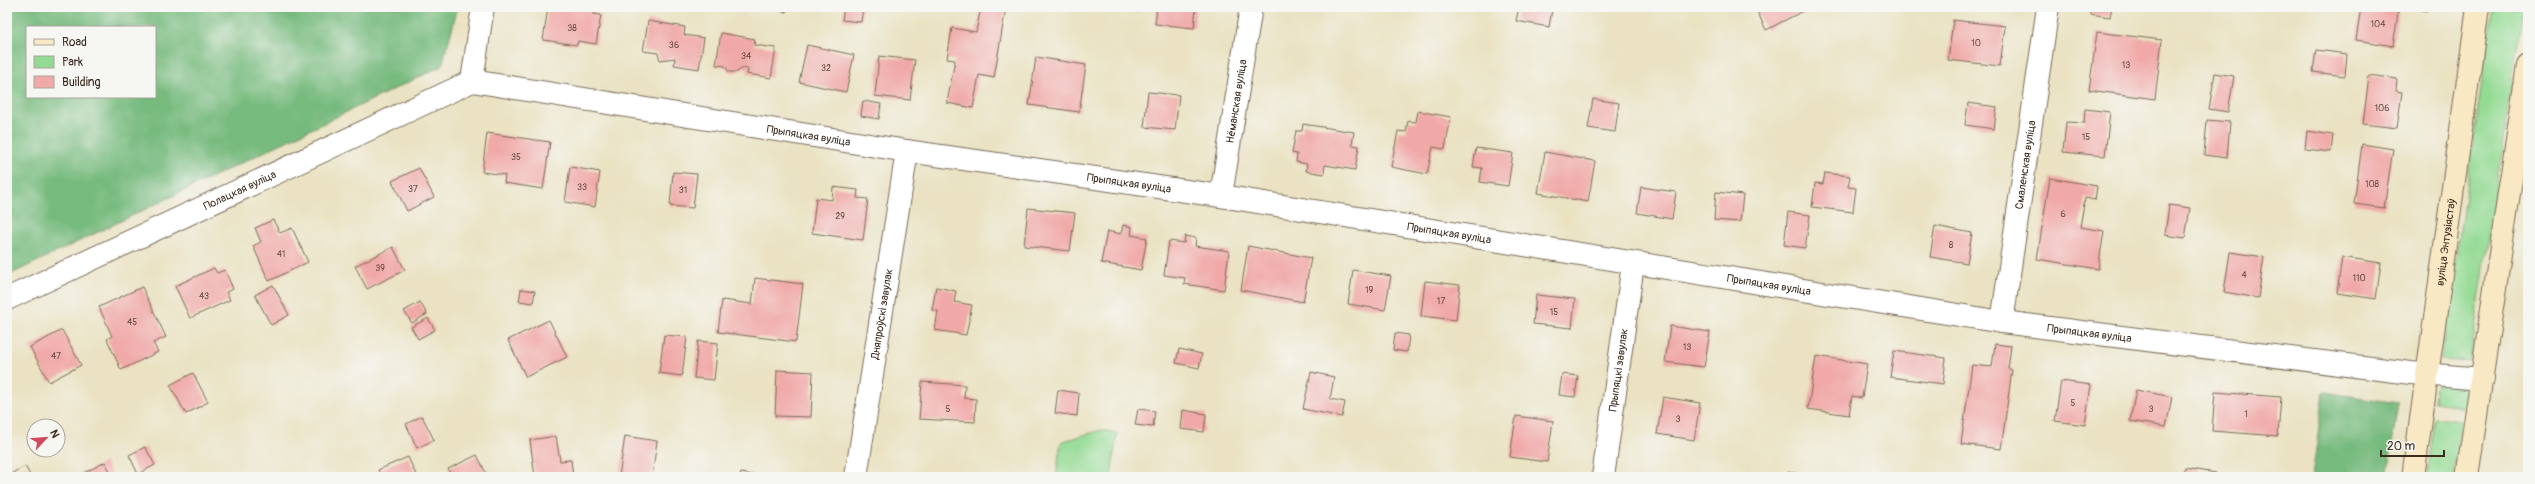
<svg xmlns="http://www.w3.org/2000/svg" width="2535" height="484" font-family="Pangolin,sans-serif">
  <rect width="100%" height="100%" fill="#f6f6f2"/>
  <filter id="ink" filterUnits="userSpaceOnUse"><feTurbulence type="fractalNoise" baseFrequency=".025" numOctaves="2"/><feDisplacementMap in="SourceGraphic" scale="8" xChannelSelector="R" yChannelSelector="G"/><feConvolveMatrix kernelMatrix="1 2 1 2 8 2 1 2 1" color-interpolation-filters="sRGB"/></filter>
  <filter id="wash" filterUnits="userSpaceOnUse"><feTurbulence type="fractalNoise" baseFrequency=".012" numOctaves="4" result="noise"/><feDisplacementMap in="SourceGraphic" scale="16" xChannelSelector="R" yChannelSelector="G"/><feGaussianBlur stdDeviation="0.9" result="paint"/><feColorMatrix in="noise" values="0 0 0 0 0 0 0 0 0 0 0 0 0 0 0 0 0 1.4 0 .05"/><feComposite in="paint" operator="in"/></filter>
  <g filter="url(#wash)">
    <rect width="100%" height="100%" fill="#eae2c2"/>
    <path fill="#93da93" stroke="#678258" d="M2493 7H2523L2470 361 2441 359Z
      M2439 385 2463 387 2469 397 2467 407 2434 402 2435 389Z
      M2435 418 2462 421 2453 477H2427Z
      M1101 430 1117 433 1111 477H1056L1061 442Z"/>
    <path fill="#76ba7d" stroke="#58724e" fill-rule="evenodd" d="M7 7H458L442 66 7 276ZM27 27H155V97H27Z
      M2324 392 2398 403 2387 477H2312Z"/>
    <g id="blocks">
      <path fill="#f0a9a7" d="M548 7H595L594 14 601 15 596 44 578 41 577 45 543 40Z
        M765 7H787L786 12Z
        M844 7H863L861 22 842 20Z
        M981 7H1006L994 78 979 75 973 108 947 103 955 60 947 59 952 28 976 32Z
        M1120 7H1139L1138 12 1119 9Z
        M1157 7H1196L1194 28 1155 24Z
        M1519 7 1552 9 1549 27 1516 21Z
        M1755 7H1803L1805 10 1766 30Z
        M2091 7H2112L2110 17 2090 14Z
        M2361 7H2399L2393 46 2356 40Z
        M2407 7H2427V11Z
        M1953 20 2005 26 2000 66 1948 60Z
        M648 21 685 27 684 35 704 38 699 69 674 65 675 58 660 60 658 53 643 51Z
        M2097 32 2162 40 2155 99 2089 90Z
        M721 33 755 39 754 45 776 48 771 78 747 74 748 69 743 68 737 72H729L725 66 716 65Z
        M807 45 854 55 846 92 799 82Z
        M2316 50 2347 54 2345 76 2313 72Z
        M879 56 915 60 910 100 875 96Z
        M1036 57 1086 65 1079 112 1029 105Z
        M2215 73 2234 76 2228 112 2209 109Z
        M2369 75 2397 79 2396 91 2402 92 2397 128 2363 124Z
        M1148 92 1179 95 1175 130 1144 127Z
        M1593 99 1619 103 1615 132 1588 128Z
        M863 101 881 104 879 119 861 116Z
        M1968 103 1997 107 1994 129 1965 125Z
        M2085 109 2110 112 2105 156 2063 152 2066 122 2084 123Z
        M1418 111 1451 117 1445 149 1433 147 1427 174 1391 167 1398 131 1406 132 1408 121 1416 122Z
        M2207 120 2230 122 2227 158 2204 155Z
        M1303 124 1354 132 1352 145 1359 146 1355 170 1325 165 1324 174 1306 171 1307 164 1296 162 1297 154 1292 153 1296 131H1302Z
        M2307 131 2333 135 2331 152 2305 149Z
        M487 133 550 142 543 189 504 183 505 175 482 172Z
        M2362 144 2393 149 2384 208 2354 204Z
        M1476 148 1513 153 1508 186 1480 182 1482 168 1473 167Z
        M1545 152 1595 161 1588 202 1538 193Z
        M570 167 600 172 595 207 565 202Z
        M419 168 434 197 407 211 392 181Z
        M673 172 697 174 693 208 670 206Z
        M1825 173 1850 176 1848 187 1856 188 1853 212 1812 207 1815 183 1823 184Z
        M2050 178 2097 186 2095 200 2085 198 2080 227 2104 231 2098 269 2037 259Z
        M833 187 858 190 857 198 868 199 863 240 812 233 816 198 832 200Z
        M1641 187 1676 192 1672 219 1637 213Z
        M1716 192 1743 195 1740 222 1714 220Z
        M2169 205 2190 208 2185 238 2165 235Z
        M1028 208 1075 213 1070 251 1024 246Z
        M1788 212 1810 215 1805 248 1784 245Z
        M273 220 280 233 292 228 308 262 269 281 253 246 261 242 255 228Z
        M1123 225 1132 227 1131 235 1147 238 1141 270 1101 263 1107 231 1121 234Z
        M1935 226 1972 233 1967 263 1930 257Z
        M1185 236 1196 238 1195 246 1229 251 1224 290 1184 284 1185 278 1164 275 1169 241 1184 243Z
        M1248 246 1311 258 1303 302 1241 290Z
        M393 247 405 270 367 289 355 266Z
        M2230 252 2264 257 2258 298 2224 292Z
        M2342 257 2381 263 2376 299 2337 293Z
        M214 268 217 273 225 270 233 289 226 292 230 300 190 318 175 286Z
        M1353 270 1391 276 1385 310 1348 304Z
        M755 278 803 284 796 342 718 332 722 300 752 304Z
        M1425 281 1460 285 1456 320 1421 316Z
        M273 285 289 315 271 325 255 295Z
        M142 287 166 337 153 343 158 352 121 370 107 339 112 336 99 307Z
        M936 287 956 291 954 302 972 305 966 335 935 330 938 311 932 310Z
        M521 289 535 291 533 303 519 301Z
        M1536 295 1575 299 1572 328 1533 324Z
        M420 302 427 314 412 323 404 311Z
        M428 318 435 330 418 339 411 327Z
        M549 320 567 357 526 377 508 340Z
        M1670 326 1710 332 1704 367 1665 362Z
        M62 330 81 365 49 382 30 347Z
        M1395 333 1409 335 1407 352 1393 350Z
        M664 335 687 337 682 376 659 373Z
        M698 341 718 343 714 380 694 378Z
        M1995 344 2011 346 2008 369 2012 370 2001 449 1961 444 1972 365 1992 367Z
        M1179 349 1202 354 1199 368 1176 363Z
        M1894 351 1946 358 1943 384 1890 377Z
        M1816 356 1867 364 1862 398 1852 396 1849 415 1808 409Z
        M777 370 813 372 811 417 775 416Z
        M1311 372 1334 377 1330 399 1345 402 1342 417 1303 409Z
        M193 373 208 402 186 414 170 385Z
        M1562 374 1578 376 1575 397 1559 395Z
        M2061 381 2091 385 2085 425 2055 421Z
        M922 382 965 385 964 398 976 399 975 422 919 419Z
        M1058 390 1079 393 1077 416 1055 413Z
        M2136 390 2172 397 2166 427 2130 421Z
        M2215 392 2281 397 2278 436 2212 431Z
        M1663 397 1700 403 1694 440 1657 434Z
        M1138 409 1155 411 1153 427 1135 425Z
        M1183 410 1206 414 1204 432 1181 429Z
        M422 416 434 440 417 448 406 424Z
        M1516 416 1553 421 1547 462 1510 457Z
        M556 436 560 461 571 460 573 477H535L530 440Z
        M625 436 657 441 652 477H619Z
        M145 447 155 465 138 474 129 455Z
        M477 455 488 477H447L451 475 448 469Z
        M408 457 417 477H381L378 470Z
        M105 462 113 477H84L82 474Z
        M25 466 31 477H7V476Z
        M2185 468 2216 473 2215 477H2183Z
        M1788 472 1814 476V477H1787Z
        M741 473 758 476 757 477H740Z"/>
    </g>
  </g>
  <g filter="url(#ink)">
    <use href="#blocks" fill-opacity="0" stroke="#786a57" stroke-width="1"/>
    <g fill="none" stroke-linecap="round" stroke-linejoin="round">
      <defs>
        <g id="street">
          <path id="s1" d="M472 81 907 151 1221 196 2002 322 2411 373 2482 379"/>
          <path d="M472 81 483 7"/>
          <path id="s2" d="M1221 196 1251 7"/>
          <path id="s3" d="M7 299 472 81"/>
          <path id="s4" d="M2002 322 2048 7"/>
          <path id="s5" d="M856 477 907 151"/>
          <path id="s6" d="M1603 477 1633 264"/>
        </g>
        <g id="secondary">
          <path id="s7" d="M2413 477 2478 7"/>
          <path d="M2467 477 2528 65"/>
        </g>
      </defs>
      <use href="#street" stroke="#786a57" stroke-width="24"/>
      <use href="#secondary" stroke="#786a57" stroke-width="24"/>
      <use href="#street" stroke="#fff" stroke-width="22"/>
      <use href="#secondary" stroke="#f8e8c3" stroke-width="22"/>
    </g>
  </g>
  <g text-anchor="middle" stroke-width="3.5" stroke-linejoin="round" paint-order="stroke">
    <g font-size="9" fill="#684a40">
      <text x="2378" y="27">104</text>
      <text x="572" y="31">38</text>
      <text x="1976" y="46">10</text>
      <text x="674" y="48">36</text>
      <text x="746" y="59">34</text>
      <text x="2126" y="68">13</text>
      <text x="826" y="71">32</text>
      <text x="2382" y="111">106</text>
      <text x="2086" y="140">15</text>
      <text x="516" y="160">35</text>
      <text x="2372" y="187">108</text>
      <text x="582" y="190">33</text>
      <text x="413" y="192">37</text>
      <text x="683" y="193">31</text>
      <text x="2063" y="217">6</text>
      <text x="840" y="219">29</text>
      <text x="1951" y="248">8</text>
      <text x="281" y="257">41</text>
      <text x="380" y="271">39</text>
      <text x="2244" y="278">4</text>
      <text x="2359" y="281">110</text>
      <text x="1369" y="293">19</text>
      <text x="204" y="299">43</text>
      <text x="1441" y="304">17</text>
      <text x="1554" y="315">15</text>
      <text x="132" y="325">45</text>
      <text x="1687" y="350">13</text>
      <text x="56" y="359">47</text>
      <text x="2073" y="406">5</text>
      <text x="948" y="412">5</text>
      <text x="2151" y="412">3</text>
      <text x="2246" y="417">1</text>
      <text x="1678" y="422">3</text>
    </g>
    <g font-size="11" fill="#3b2a1e" stroke="#f6f6f2">
      <text dy="4" stroke="none"><textPath href="#s2" startOffset="96">Нёманская вуліца</textPath></text>
      <text dy="4" stroke="none"><textPath href="#s1" startOffset="341">Прыпяцкая вуліца</textPath></text>
      <text dy="4" stroke="none"><textPath href="#s4" startOffset="159">Смаленская вуліца</textPath></text>
      <text dy="4" stroke="none"><textPath href="#s1" startOffset="665">Прыпяцкая вуліца</textPath></text>
      <text dy="4" stroke="none"><textPath href="#s3" startOffset="257">Полацкая вуліца</textPath></text>
      <text dy="4" stroke="none"><textPath href="#s1" startOffset="989">Прыпяцкая вуліца</textPath></text>
      <text dy="4" stroke="none"><textPath href="#s7" startOffset="237">вуліца Энтузіястаў</textPath></text>
      <text dy="4" stroke="none"><textPath href="#s1" startOffset="1313">Прыпяцкая вуліца</textPath></text>
      <text dy="4" stroke="none"><textPath href="#s5" startOffset="165">Дняпроўскі завулак</textPath></text>
      <text dy="4" stroke="none"><textPath href="#s1" startOffset="1637">Прыпяцкая вуліца</textPath></text>
      <text dy="4" stroke="none"><textPath href="#s6" startOffset="108">Прыпяцкі завулак</textPath></text>
    </g>
  </g>
  <rect width="2535" height="484" fill="none" stroke="#f6f6f2" stroke-width="24"/>
  <rect x="26" y="26" width="130" height="72" fill="#f6f6f2" stroke="#aba49d"/>
  <rect x="34" y="39" width="20" height="6" fill="#f8e8c3" stroke="#aba49d"/>
  <text x="62" y="46" font-size="12" fill="#3b2a1e">Road</text>
  <rect x="34" y="56" width="20" height="12" fill="#93da93" stroke="#aba49d"/>
  <text x="62" y="66" font-size="12" fill="#3b2a1e">Park</text>
  <rect x="34" y="76" width="20" height="12" fill="#f0a9a7" stroke="#aba49d"/>
  <text x="62" y="86" font-size="12" fill="#3b2a1e">Building</text>
  <g transform="translate(46 438) rotate(64)"><circle r="19" fill="#f6f6f2" stroke="#aba49d"/>
  <path d="M0-3L7 15L0 10L-7 15Z" fill="#d1495b"/>
  <text y="-6" font-size="11" font-weight="bold" text-anchor="middle" fill="#3b2a1e">N</text>
  </g>
  <path d="M2381 450v6h63v-6" fill="none" stroke="#3b2a1e" stroke-width="2"/>
  <text x="2387" y="450" font-size="12" fill="#3b2a1e" stroke="#f6f6f2" stroke-width="3" paint-order="stroke">20 m</text>
</svg>
